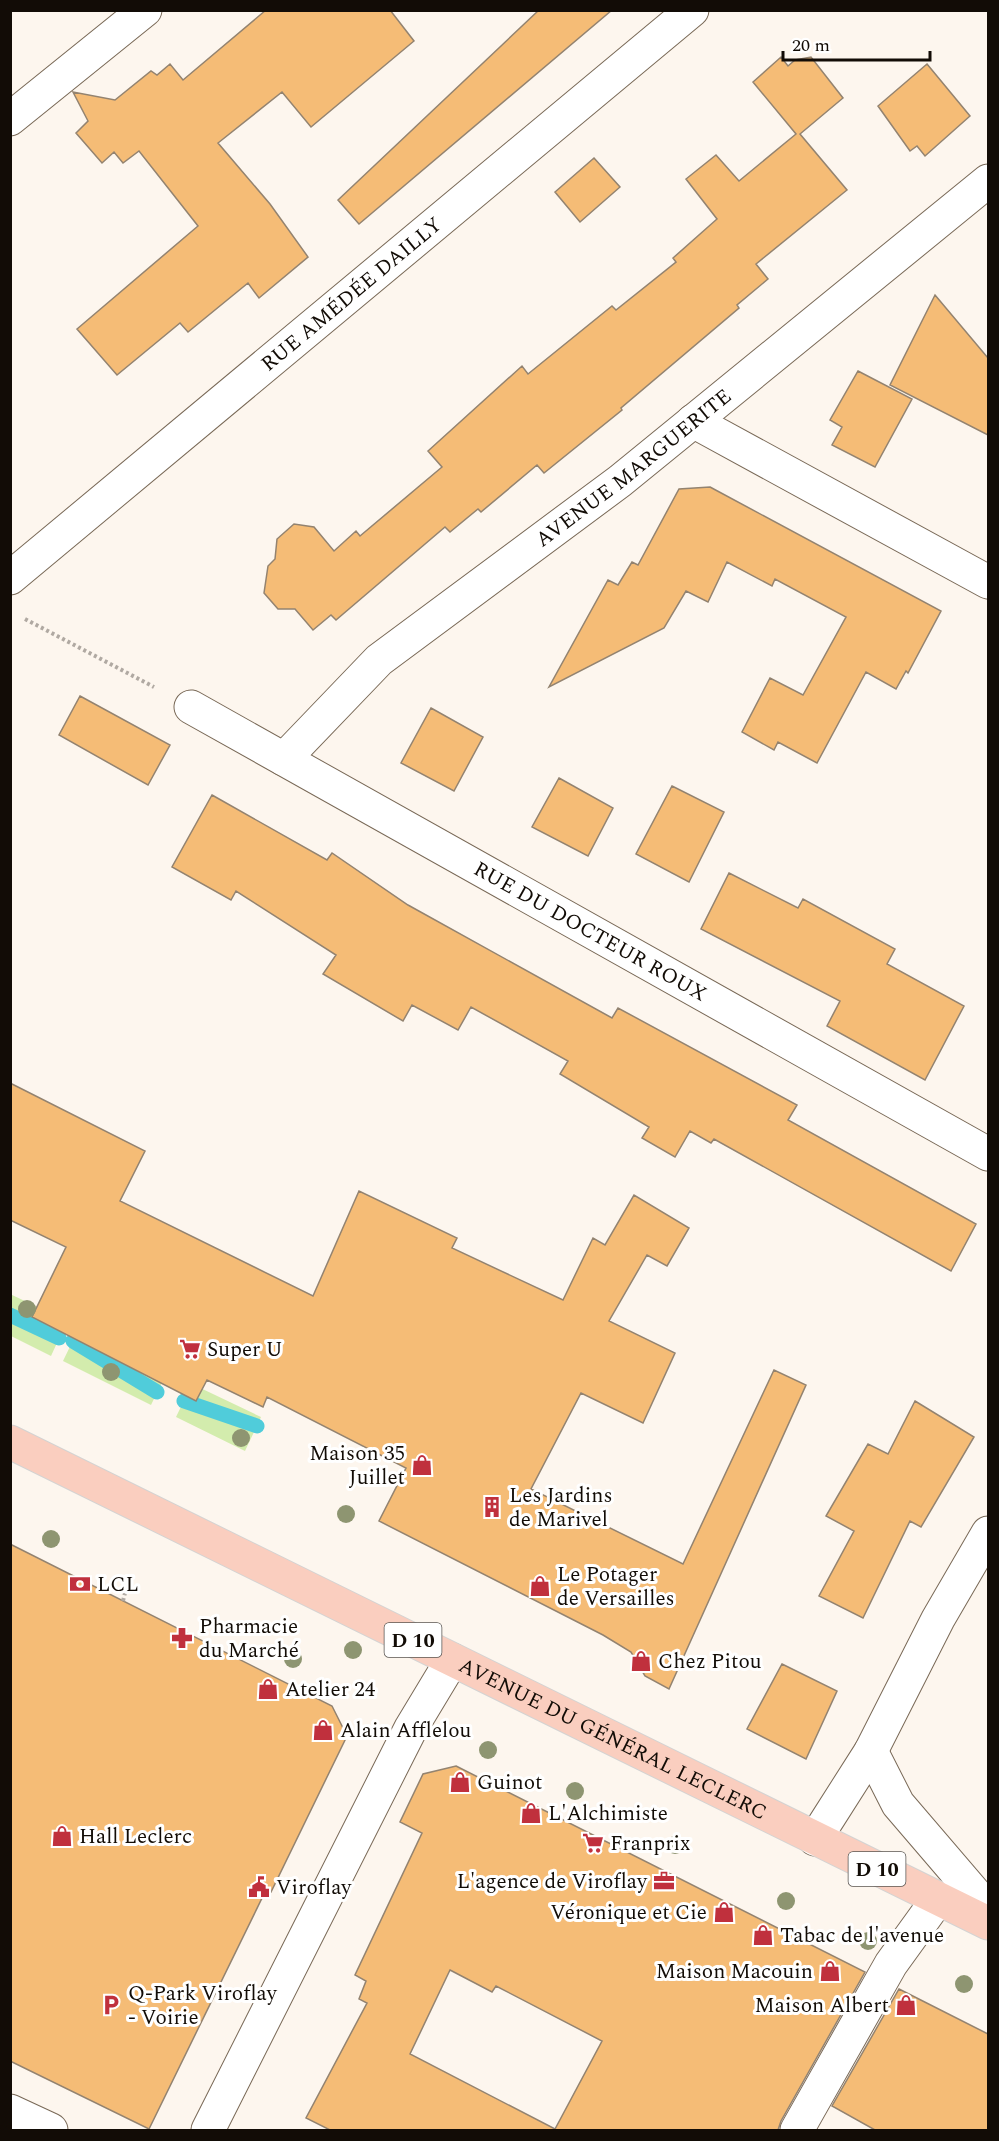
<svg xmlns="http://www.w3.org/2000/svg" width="999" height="2141" font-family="Spectral,serif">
  <rect width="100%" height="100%" fill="#fdf6ee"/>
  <path fill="#d3ecad" d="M10 1294 67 1321 51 1356 11 1336Z
    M79 1328 167 1372 151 1405 63 1361Z
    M192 1384 261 1417 245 1451 176 1417Z"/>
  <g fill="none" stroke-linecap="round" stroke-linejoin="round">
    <path stroke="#50ccda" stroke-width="15" d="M10 1315 59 1338
      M73 1341 157 1392
      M184 1401 257 1426"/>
  </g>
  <path fill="#f5bc76" stroke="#938370" stroke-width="1.5" fill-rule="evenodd" d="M266 10H390L414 41 311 127 282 92 218 143 270 204 308 257 259 298 248 283 188 332 180 323 117 375 77 329 198 226 139 151 123 163 114 152 102 163 76 133 88 121 73 92 115 100 151 71 157 75 170 64 183 80Z
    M539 10H612L359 224 338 200Z
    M781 57 788 66 795 60 811 57 843 98 800 134 847 190 756 264 768 279 737 305 739 308 621 408 622 410 544 473 537 465 481 512 478 509 450 532 445 527 336 620 331 615 313 630 295 609H278L264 593 268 566 275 559 277 539 294 524 314 527 334 551 356 531 360 536 442 467 428 451 522 366 528 374 612 306 616 310 676 262 673 258 717 219 686 179 716 155 739 181 796 134 753 82Z
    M927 64 970 116 925 156 917 146 910 151 878 106Z
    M594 158 620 187 580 222 555 192Z
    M935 295 988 358V435L890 385Z
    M858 371 912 399 875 467 832 445 842 427 830 420Z
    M710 487 941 611 908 673 906 671 896 689 866 672 817 763 778 742 774 750 742 732 770 678 803 695 846 617 775 579 772 586 727 562 708 602 686 591 664 628 549 687 608 580 618 585 632 562 638 565 679 489Z
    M80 696 170 745 148 785 59 735Z
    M431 708 483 737 454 791 401 763Z
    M559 778 613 808 588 856 532 827Z
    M672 786 724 812 689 882 636 854Z
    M212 795 327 860 332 853 408 905 612 1018 618 1008 797 1105 788 1120 976 1224 951 1271 714 1139 711 1143 690 1131 675 1157 642 1138 649 1127 560 1074 568 1061 471 1007 458 1030 412 1005 403 1021 323 974 336 955 236 891 231 900 172 867Z
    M729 873 798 908 803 899 895 949 887 964 964 1006 925 1080 827 1026 840 1001 701 929Z
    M10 1083 145 1151 120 1201 313 1296 359 1191 457 1238 452 1248 563 1300 593 1238 605 1245 634 1195 689 1228 667 1266 647 1255 609 1321 675 1353 643 1423 581 1393 531 1489 683 1564 774 1370 806 1385 669 1689 645 1676 631 1652 603 1635 379 1521 406 1468 267 1397 263 1407 207 1380 196 1401 32 1317 66 1247 10 1220Z
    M915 1401 974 1437 921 1527 910 1521 863 1618 819 1596 854 1531 826 1516 868 1444 888 1454Z
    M10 1544 332 1706 347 1736 271 1892 266 1890 149 2129 10 2061Z
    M782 1664 837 1691 806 1759 747 1729Z
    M456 1766 865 1972 781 2121 778 2130H330L306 2118 367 2003 359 1999 366 1981 355 1975 422 1833 400 1822 423 1774ZM450 1970 492 1992 496 1986 602 2041 555 2129 410 2054Z
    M899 1989 988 2034V2130H875L832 2106Z"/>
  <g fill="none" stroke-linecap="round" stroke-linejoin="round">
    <defs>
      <g id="minor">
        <path d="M10 119 145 10"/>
        <path d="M693 421 988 582"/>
        <path id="s1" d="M10 578 692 10"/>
        <path id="s2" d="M191 707 988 1154"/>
        <path id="s3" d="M284 759 379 660 620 481 988 181"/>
        <path d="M871 1751 898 1804 988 1909"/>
        <path d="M815 1839 871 1751 938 1619 988 1533"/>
        <path d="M10 2111 51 2130"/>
        <path d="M208 2130 411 1728 452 1660"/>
        <path d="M797 2130 891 1964 938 1899"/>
      </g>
      <g id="major">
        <path id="s4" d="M10 1442 988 1923"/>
      </g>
    </defs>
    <use href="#minor" stroke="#796957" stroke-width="35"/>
    <use href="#major" stroke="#d4d3d2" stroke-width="35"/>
    <path stroke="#b0a9a2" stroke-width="4" stroke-dasharray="3 3" stroke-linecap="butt" d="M25 619 154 687
      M123 1601 130 1572"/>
    <use href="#minor" stroke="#fff" stroke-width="33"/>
    <use href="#major" stroke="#facebf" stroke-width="33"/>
  </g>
  <g fill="#8e9571">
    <circle cx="27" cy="1309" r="9"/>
    <circle cx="111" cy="1372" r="9"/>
    <circle cx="241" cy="1438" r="9"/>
    <circle cx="346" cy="1514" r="9"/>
    <circle cx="51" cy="1539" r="9"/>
    <circle cx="353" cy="1650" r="9"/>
    <circle cx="293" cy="1659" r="9"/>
    <circle cx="488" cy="1750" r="9"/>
    <circle cx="575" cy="1791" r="9"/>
    <circle cx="675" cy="1845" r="9"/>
    <circle cx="786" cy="1901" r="9"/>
    <circle cx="868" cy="1941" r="9"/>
    <circle cx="964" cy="1984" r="9"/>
  </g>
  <defs>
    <symbol id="supermarket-bare" viewBox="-9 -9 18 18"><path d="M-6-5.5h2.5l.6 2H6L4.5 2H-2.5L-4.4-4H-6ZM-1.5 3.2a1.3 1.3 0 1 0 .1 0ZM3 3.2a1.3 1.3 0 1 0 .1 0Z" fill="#c0303d" stroke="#fff" stroke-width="2.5" paint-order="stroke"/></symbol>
    <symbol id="shop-bare" viewBox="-9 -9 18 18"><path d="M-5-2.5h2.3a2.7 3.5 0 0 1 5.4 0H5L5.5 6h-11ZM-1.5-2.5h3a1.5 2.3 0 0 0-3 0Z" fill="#c0303d" stroke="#fff" stroke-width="2.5" paint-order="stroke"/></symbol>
    <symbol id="building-bare" viewBox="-9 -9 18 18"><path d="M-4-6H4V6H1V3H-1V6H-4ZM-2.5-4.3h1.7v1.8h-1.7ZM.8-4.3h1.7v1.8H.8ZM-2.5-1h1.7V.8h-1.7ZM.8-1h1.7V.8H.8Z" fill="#c0303d" stroke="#fff" stroke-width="2.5" paint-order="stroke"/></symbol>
    <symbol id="bank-bare" viewBox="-9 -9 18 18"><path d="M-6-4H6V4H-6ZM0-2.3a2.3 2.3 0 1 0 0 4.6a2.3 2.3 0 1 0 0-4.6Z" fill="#c0303d" stroke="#fff" stroke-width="2.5" paint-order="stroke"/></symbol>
    <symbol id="pharmacy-bare" viewBox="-9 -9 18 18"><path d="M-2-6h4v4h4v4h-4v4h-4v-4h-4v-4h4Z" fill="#c0303d" stroke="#fff" stroke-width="2.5" paint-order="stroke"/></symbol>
    <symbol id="office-bare" viewBox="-9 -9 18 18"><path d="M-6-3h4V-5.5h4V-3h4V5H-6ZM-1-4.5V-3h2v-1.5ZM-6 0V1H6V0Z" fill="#c0303d" stroke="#fff" stroke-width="2.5" paint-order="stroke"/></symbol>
    <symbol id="civic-bare" viewBox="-9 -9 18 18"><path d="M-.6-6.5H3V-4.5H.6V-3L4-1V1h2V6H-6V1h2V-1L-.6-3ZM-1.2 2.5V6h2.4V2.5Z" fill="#c0303d" stroke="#fff" stroke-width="2.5" paint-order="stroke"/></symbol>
    <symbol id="parking-bare" viewBox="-9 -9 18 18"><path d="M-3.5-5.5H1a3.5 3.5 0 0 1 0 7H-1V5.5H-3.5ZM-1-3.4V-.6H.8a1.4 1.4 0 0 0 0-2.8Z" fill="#c0303d" stroke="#fff" stroke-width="2.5" paint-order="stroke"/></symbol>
  </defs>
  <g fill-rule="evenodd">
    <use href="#supermarket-bare" x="175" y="1334" width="30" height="30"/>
    <use href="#shop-bare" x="407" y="1450" width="30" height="30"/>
    <use href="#building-bare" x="477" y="1492" width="30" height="30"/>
    <use href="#bank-bare" x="65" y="1569" width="30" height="30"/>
    <use href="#shop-bare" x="525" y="1571" width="30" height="30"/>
    <use href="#pharmacy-bare" x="167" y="1623" width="30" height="30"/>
    <use href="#shop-bare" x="626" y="1646" width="30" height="30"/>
    <use href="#shop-bare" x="253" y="1674" width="30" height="30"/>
    <use href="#shop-bare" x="308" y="1715" width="30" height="30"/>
    <use href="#shop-bare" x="445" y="1767" width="30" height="30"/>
    <use href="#shop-bare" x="516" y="1798" width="30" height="30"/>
    <use href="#shop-bare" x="47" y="1821" width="30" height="30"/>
    <use href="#supermarket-bare" x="578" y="1828" width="30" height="30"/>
    <use href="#office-bare" x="649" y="1866" width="30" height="30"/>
    <use href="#civic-bare" x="244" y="1872" width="30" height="30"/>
    <use href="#shop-bare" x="709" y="1897" width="30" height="30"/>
    <use href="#shop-bare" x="748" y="1920" width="30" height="30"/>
    <use href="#shop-bare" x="815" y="1956" width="30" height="30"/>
    <use href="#parking-bare" x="96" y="1990" width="30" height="30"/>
    <use href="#shop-bare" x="891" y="1990" width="30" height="30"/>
  </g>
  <g text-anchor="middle" stroke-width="6" stroke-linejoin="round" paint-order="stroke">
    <g fill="#fff" stroke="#595551" stroke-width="1.5">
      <rect x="384.5" y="1623" width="57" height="34" rx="4.5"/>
      <rect x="848.5" y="1852" width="57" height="34" rx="4.5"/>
    </g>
    <g font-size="20" font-weight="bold" fill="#120c06">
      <text x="413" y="1647">D 10</text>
      <text x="877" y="1876">D 10</text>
    </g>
    <g font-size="21" fill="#120c06" stroke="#fff">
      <text dy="7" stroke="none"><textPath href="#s1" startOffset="444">RUE AMÉDÉE DAILLY</textPath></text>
      <text dy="7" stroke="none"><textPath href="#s3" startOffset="456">AVENUE MARGUERITE</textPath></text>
      <text dy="7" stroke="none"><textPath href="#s2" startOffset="458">RUE DU DOCTEUR ROUX</textPath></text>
      <text dy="7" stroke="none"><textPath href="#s4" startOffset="672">AVENUE DU GÉNÉRAL LECLERC</textPath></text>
    </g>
    <g font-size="21" fill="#120c06" stroke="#fff" text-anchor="start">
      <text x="207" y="1356">Super U</text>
      <text x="405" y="1460" text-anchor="end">Maison 35<tspan x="405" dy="24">Juillet</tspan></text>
      <text x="509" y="1502">Les Jardins<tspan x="509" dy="24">de Marivel</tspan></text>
      <text x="557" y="1581">Le Potager<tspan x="557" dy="24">de Versailles</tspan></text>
      <text x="97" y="1591">LCL</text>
      <text x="199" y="1633">Pharmacie<tspan x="199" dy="24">du Marché</tspan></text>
      <text x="658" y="1668">Chez Pitou</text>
      <text x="285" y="1696">Atelier 24</text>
      <text x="340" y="1737">Alain Afflelou</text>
      <text x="477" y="1789">Guinot</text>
      <text x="548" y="1820">L'Alchimiste</text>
      <text x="79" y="1843">Hall Leclerc</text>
      <text x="610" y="1850">Franprix</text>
      <text x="647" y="1888" text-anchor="end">L'agence de Viroflay</text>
      <text x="276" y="1894">Viroflay</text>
      <text x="707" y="1919" text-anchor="end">Véronique et Cie</text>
      <text x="780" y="1942">Tabac de l'avenue</text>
      <text x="813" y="1978" text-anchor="end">Maison Macouin</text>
      <text x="128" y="2000">Q-Park Viroflay<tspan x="128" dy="24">- Voirie</tspan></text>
      <text x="889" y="2012" text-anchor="end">Maison Albert</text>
    </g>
  </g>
  <rect width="999" height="2141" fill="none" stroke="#120c06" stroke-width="24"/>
  <path d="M783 51v9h147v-9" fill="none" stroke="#120c06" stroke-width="3"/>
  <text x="792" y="51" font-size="18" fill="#120c06" stroke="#ffffff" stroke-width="4.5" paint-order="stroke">20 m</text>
</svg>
